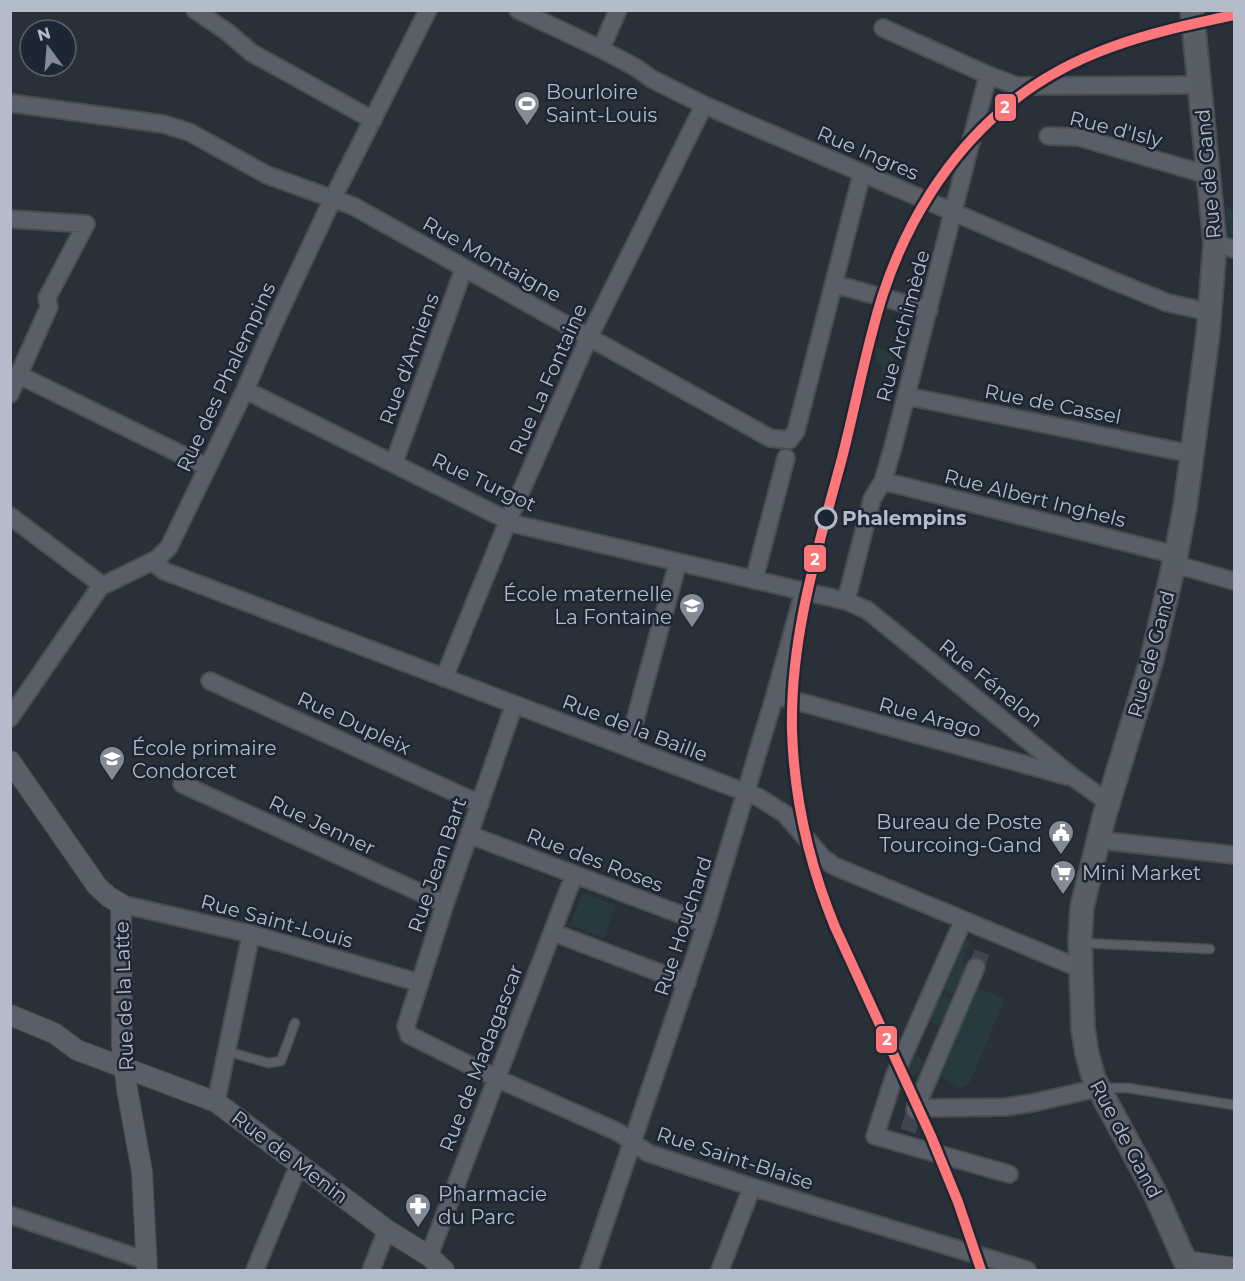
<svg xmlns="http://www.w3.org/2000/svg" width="1245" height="1281" font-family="Montserrat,sans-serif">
  <rect width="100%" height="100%" fill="#2a3038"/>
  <path fill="#273a3e" d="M1226 207 1234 210V237L1228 231Z
    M870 340 876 342 879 348 890 352 893 357V362L889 365 893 372 892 376 887 380 882 378 881 373 883 367 876 363V353Z
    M583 893 616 906 604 938 570 925Z
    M962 938 971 941 962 962 967 965 954 995 940 988Z
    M975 987 1005 999 969 1084 960 1088 936 1074Z
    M937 992 956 1001 949 1017 944 1015 947 1017 942 1028 925 1020Z
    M910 1054 925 1061 916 1074 907 1077 909 1081 902 1084 905 1091 895 1090Z"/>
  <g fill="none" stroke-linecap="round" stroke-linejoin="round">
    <path stroke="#3f454e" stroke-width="16" stroke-dasharray="16 8" stroke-linecap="butt" d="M976 967 984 947
      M908 1131 915 1110"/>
    <defs>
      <path id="service" d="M1082 943 1210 949
        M226 1051 268 1063 281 1061 295 1023
        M1101 1088H1128L1234 1105"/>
      <path id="minor" d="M195 10 226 31 252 53 373 120
        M518 10 601 49 635 67 652 79 704 105 1109 279 1168 303 1210 312
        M883 28 988 75 1017 86 1200 85
        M601 49 618 10
        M10 103 163 124 189 132 267 175 353 206 770 438 789 440 796 431 862 173
        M1048 136 1078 137 1208 175
        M10 219 86 224 47 298 49 307 10 394
        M1215 243 1234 249
        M834 284 929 310
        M19 375 207 467
        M245 390 515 524 846 601 872 499 883 481 893 447 988 75
        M906 396 1192 454
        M394 463 464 268
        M883 481 1176 555
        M10 516 102 585
        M153 562 164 571 758 797 785 814 822 857 834 866 1081 969
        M1174 564 1234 581
        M754 580 786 458
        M846 601 867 610 1074 778 1108 802
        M444 678 508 521 589 337 704 105
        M210 681 480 804
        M775 695 1067 776
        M514 705 445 904 406 1026 409 1035 496 1078 618 1132 648 1153 752 1187 1027 1270
        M10 718 100 587 157 559 169 547 245 390 273 326 333 198 428 10
        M628 746 678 562
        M182 784 445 904
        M470 835 706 924
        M1098 840 1234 855
        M121 904 251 934 420 983
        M963 921 894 1077 875 1136 1009 1174
        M552 932 687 983
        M216 1102 251 934
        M916 1105 929 1108 1005 1107 1032 1103 1098 1088
        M915 1110 976 967
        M10 1215 147 1261
        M429 1256 574 875
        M255 1270 299 1164
        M371 1270 387 1230
        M589 1270 706 924 775 695 804 591
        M720 1270 752 1187"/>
      <path id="tertiary" d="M10 761 97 886 109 897 121 904 122 1046 127 1089 142 1172 147 1270
        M10 1015 54 1033 77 1050 216 1102 387 1230 429 1256 444 1270
        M1185 1261 1234 1268"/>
      <path id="secondary" d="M1189 1270 1154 1191 1094 1079 1087 1054 1083 1028 1080 939 1082 907 1104 817 1152 659 1176 555 1185 507 1208 334 1215 243 1192 10"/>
    </defs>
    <use href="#service" stroke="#484c53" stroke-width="11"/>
    <use href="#minor" stroke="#484c53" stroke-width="20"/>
    <use href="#tertiary" stroke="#484c53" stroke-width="22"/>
    <use href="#secondary" stroke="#484c53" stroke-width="26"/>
    <use href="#service" stroke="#5a5e66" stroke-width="8"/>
    <use href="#minor" stroke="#5a5e66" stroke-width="16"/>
    <use href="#tertiary" stroke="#5a5e66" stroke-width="20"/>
    <use href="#secondary" stroke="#595d64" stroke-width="22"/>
    <defs>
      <path id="metro-1" d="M981 1270 958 1202 931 1136 835 927C809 864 794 799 792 730 790 636 818 548 842 458 856 404 866 347 883 294 906 224 946 158 1002 110 1070 51 1148 33 1234 15"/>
    </defs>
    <use href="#metro-1" stroke="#1d2633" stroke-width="15"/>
    <use href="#metro-1" stroke="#fd767a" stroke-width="10"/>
  </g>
  <defs>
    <symbol id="stadium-pin" viewBox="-11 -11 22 30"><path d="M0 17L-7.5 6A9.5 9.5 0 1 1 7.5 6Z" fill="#848b96" stroke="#1d2633"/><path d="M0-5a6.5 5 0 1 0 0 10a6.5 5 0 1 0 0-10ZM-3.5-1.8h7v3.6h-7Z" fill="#fff"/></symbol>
    <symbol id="school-pin" viewBox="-11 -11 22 30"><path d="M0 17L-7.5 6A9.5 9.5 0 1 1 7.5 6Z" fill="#848b96" stroke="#1d2633"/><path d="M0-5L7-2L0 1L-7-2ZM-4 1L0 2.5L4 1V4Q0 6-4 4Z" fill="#fff"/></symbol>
    <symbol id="civic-pin" viewBox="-11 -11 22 30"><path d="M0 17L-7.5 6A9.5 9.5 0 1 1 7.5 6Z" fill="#848b96" stroke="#1d2633"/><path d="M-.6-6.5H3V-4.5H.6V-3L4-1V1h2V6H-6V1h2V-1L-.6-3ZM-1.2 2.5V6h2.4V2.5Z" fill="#fff"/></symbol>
    <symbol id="supermarket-pin" viewBox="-11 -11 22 30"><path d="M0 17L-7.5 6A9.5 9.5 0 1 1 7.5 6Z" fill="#848b96" stroke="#1d2633"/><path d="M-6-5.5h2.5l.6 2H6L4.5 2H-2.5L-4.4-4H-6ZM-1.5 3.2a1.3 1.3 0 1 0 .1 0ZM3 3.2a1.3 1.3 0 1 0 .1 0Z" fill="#fff"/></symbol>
    <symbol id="pharmacy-pin" viewBox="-11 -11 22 30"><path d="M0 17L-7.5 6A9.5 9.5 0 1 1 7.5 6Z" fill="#848b96" stroke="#1d2633"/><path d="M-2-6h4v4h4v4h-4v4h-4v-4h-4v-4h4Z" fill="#fff"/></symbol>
  </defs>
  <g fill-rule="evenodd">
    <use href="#stadium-pin" x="512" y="89" width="30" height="40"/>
    <use href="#school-pin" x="677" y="591" width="30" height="40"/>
    <use href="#school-pin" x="97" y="744" width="30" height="40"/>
    <use href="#civic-pin" x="1046" y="818" width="30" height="40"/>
    <use href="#supermarket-pin" x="1048" y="858" width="30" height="40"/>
    <use href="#pharmacy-pin" x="403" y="1191" width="30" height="40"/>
  </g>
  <circle fill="#1d2633" stroke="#b4bcc9" stroke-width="3" cx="826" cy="518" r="10"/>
  <g text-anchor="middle" stroke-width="5" stroke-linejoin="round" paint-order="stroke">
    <g font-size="20" fill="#b4bcc9" stroke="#1d2633" text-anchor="start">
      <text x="546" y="99">Bourloire<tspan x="546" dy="23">Saint-Louis</tspan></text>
      <text x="672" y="601" text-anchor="end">École maternelle<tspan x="672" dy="23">La Fontaine</tspan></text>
      <text x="132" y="755">École primaire<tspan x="132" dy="23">Condorcet</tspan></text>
      <text x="1042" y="829" text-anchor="end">Bureau de Poste<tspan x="1042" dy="23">Tourcoing-Gand</tspan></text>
      <text x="1082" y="880">Mini Market</text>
      <text x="438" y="1201">Pharmacie<tspan x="438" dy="23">du Parc</tspan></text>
    </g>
    <g font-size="20" fill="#b4bcc9" stroke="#1d2633">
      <text transform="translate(1116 129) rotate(14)" y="7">Rue d'Isly</text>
      <text transform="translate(868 153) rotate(23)" y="7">Rue Ingres</text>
      <text transform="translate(1208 174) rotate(-95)" y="7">Rue de Gand</text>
      <text transform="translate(492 259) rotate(29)" y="7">Rue Montaigne</text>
      <text transform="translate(903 326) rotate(-75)" y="7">Rue Archimède</text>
      <text transform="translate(409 359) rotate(-70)" y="7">Rue d'Amiens</text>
      <text transform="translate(226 377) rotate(-65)" y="7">Rue des Phalempins</text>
      <text transform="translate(548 379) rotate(-66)" y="7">Rue La Fontaine</text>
      <text transform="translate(1053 404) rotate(11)" y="7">Rue de Cassel</text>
      <text transform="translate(484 482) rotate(25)" y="7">Rue Turgot</text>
      <text transform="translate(1035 498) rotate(14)" y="7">Rue Albert Inghels</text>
      <text transform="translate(1151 654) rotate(-75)" y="7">Rue de Gand</text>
      <text transform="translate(991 683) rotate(39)" y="7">Rue Fénelon</text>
      <text transform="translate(930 717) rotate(15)" y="7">Rue Arago</text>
      <text transform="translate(354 723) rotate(25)" y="7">Rue Dupleix</text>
      <text transform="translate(635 728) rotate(21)" y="7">Rue de la Baille</text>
      <text transform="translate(322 825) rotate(25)" y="7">Rue Jenner</text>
      <text transform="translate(595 860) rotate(21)" y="7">Rue des Roses</text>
      <text transform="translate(437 865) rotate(-71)" y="7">Rue Jean Bart</text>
      <text transform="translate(277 921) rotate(15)" y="7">Rue Saint-Louis</text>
      <text transform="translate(683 926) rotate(-72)" y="7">Rue Houchard</text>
      <text transform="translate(124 996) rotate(-92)" y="7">Rue de la Latte</text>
      <text transform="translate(481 1058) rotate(-69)" y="7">Rue de Madagascar</text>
      <text transform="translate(1126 1139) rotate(62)" y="7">Rue de Gand</text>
      <text transform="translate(290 1157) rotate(37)" y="7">Rue de Menin</text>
      <text transform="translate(735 1158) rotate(18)" y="7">Rue Saint-Blaise</text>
    </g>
    <g font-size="20" font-weight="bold" fill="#b4bcc9" stroke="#1d2633" text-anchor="start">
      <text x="842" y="525">Phalempins</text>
    </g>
  </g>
  <g stroke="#1d2633" stroke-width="2">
    <rect x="994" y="93" width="23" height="29" rx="6" fill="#fd767a"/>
    <rect x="803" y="544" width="24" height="29" rx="6" fill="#fd767a"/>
    <rect x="875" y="1025" width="23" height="29" rx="6" fill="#fd767a"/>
  </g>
  <g font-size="16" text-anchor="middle" font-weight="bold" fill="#fff">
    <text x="1005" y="113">2</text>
    <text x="815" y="565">2</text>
    <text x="887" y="1045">2</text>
  </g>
  <rect width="1245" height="1281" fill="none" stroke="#b4bcc9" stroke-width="24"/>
  <g transform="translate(48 48) rotate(344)"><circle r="28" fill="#1d2633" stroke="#59626f" stroke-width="1.5"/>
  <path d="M0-4.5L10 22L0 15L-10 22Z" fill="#848b96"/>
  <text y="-9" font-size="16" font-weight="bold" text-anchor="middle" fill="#b4bcc9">N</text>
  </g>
</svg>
